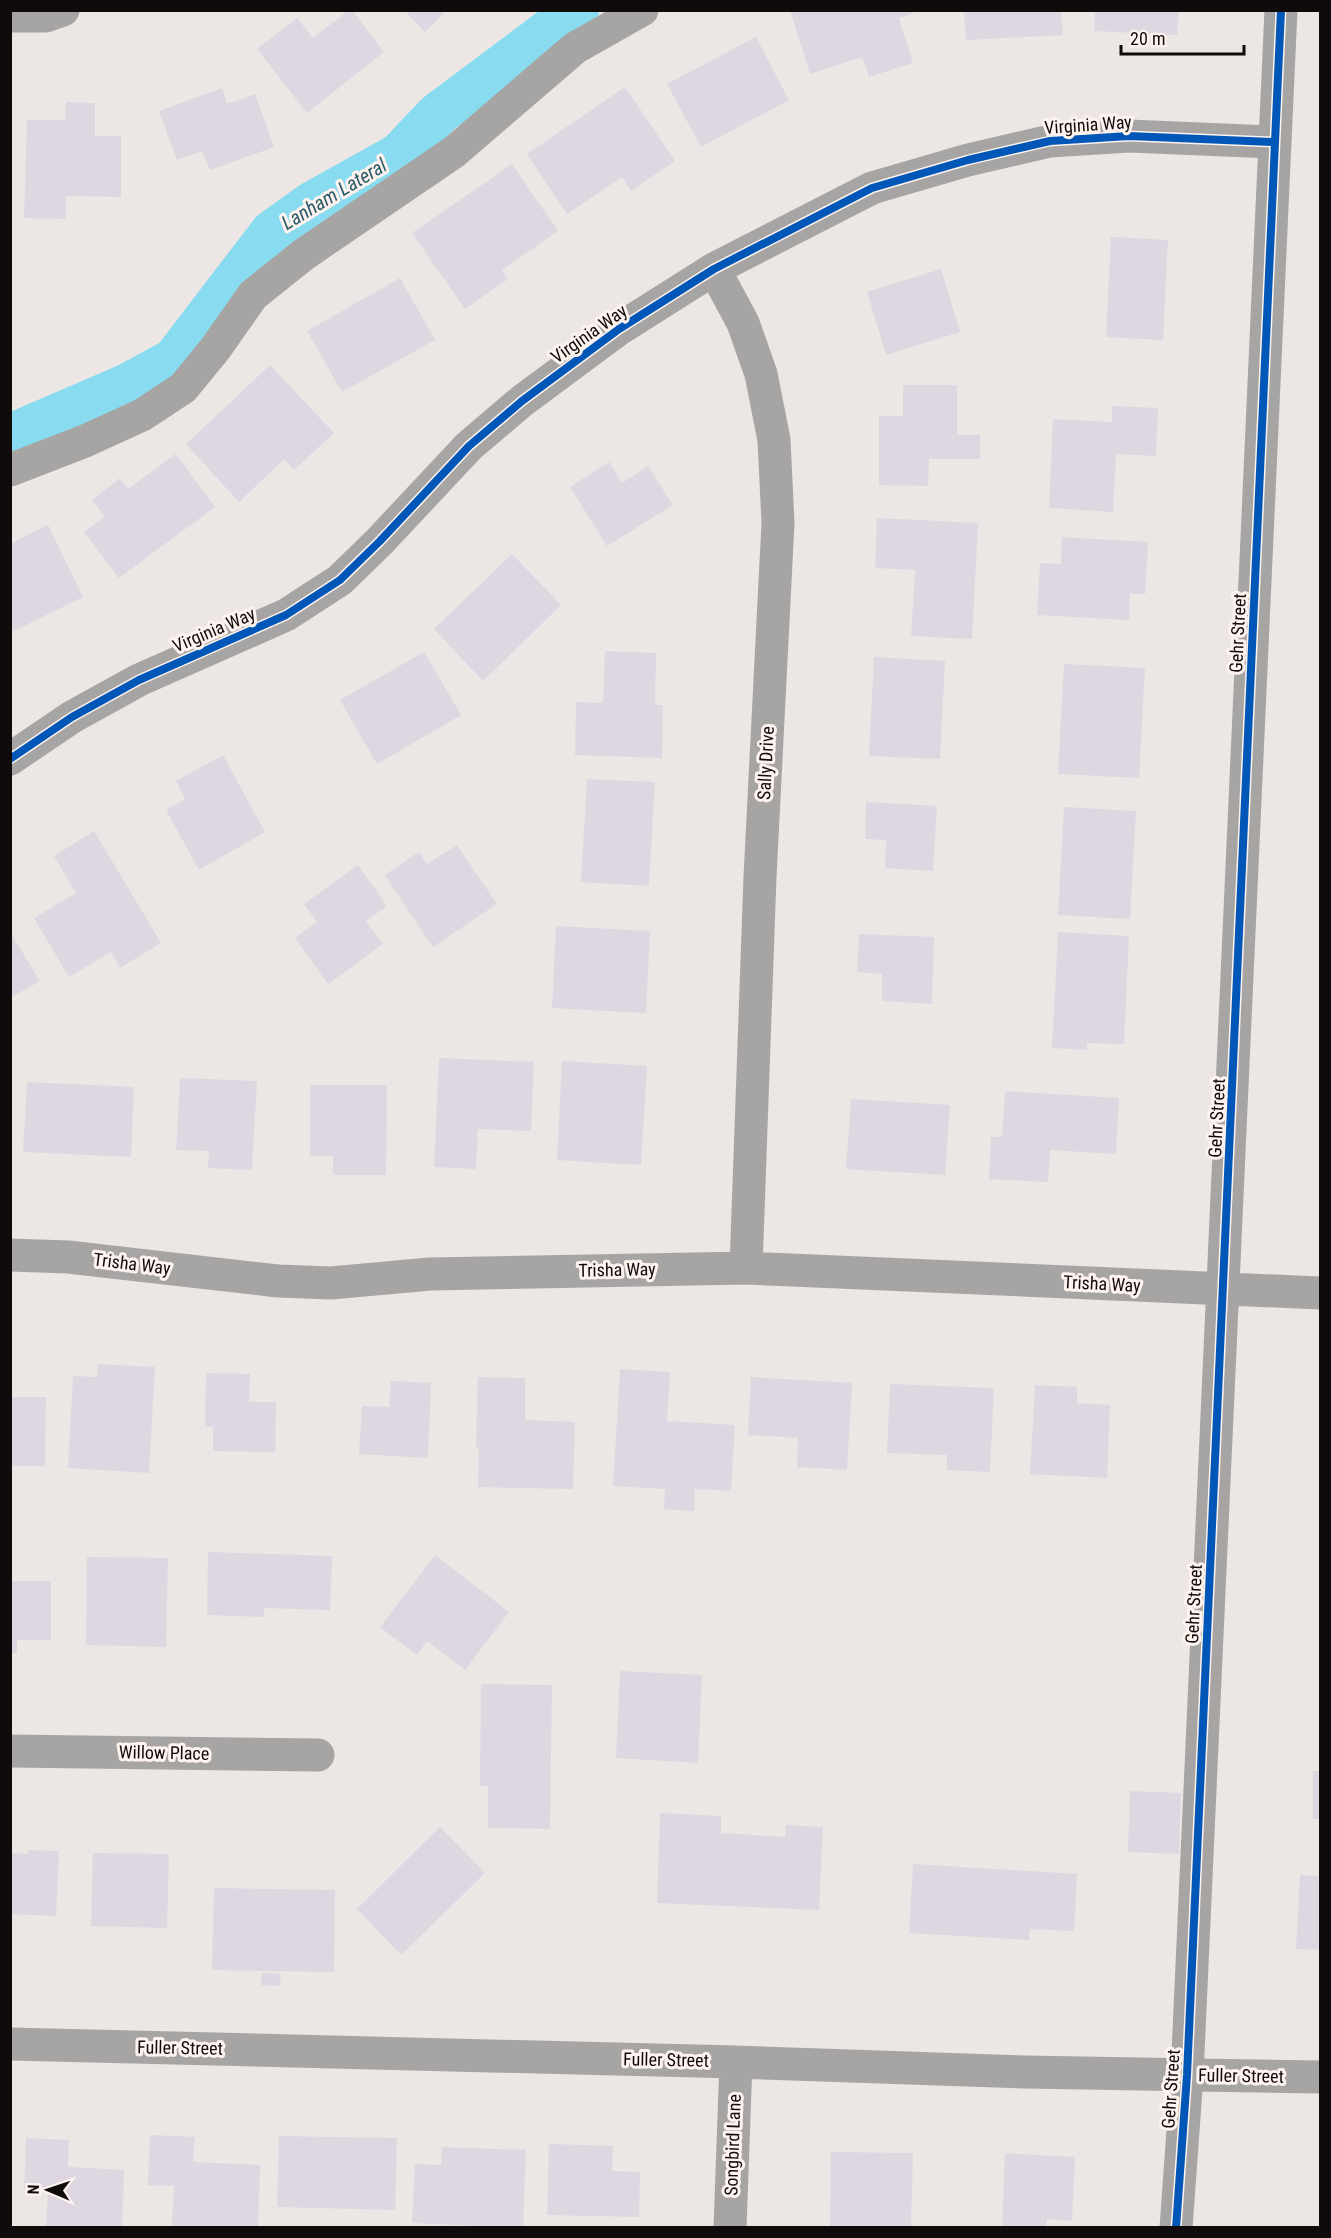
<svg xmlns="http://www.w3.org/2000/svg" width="1331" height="2238" font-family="'Roboto Condensed',sans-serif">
  <rect width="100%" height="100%" fill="#ece6e4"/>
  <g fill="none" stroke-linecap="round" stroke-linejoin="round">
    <path stroke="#89dbef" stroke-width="44" d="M10 436 126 386 174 360 272 232 311 204 399 155 438 114 577 10"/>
  </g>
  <path fill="#ded7e2" d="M349 10H352L384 52 307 113 257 49 297 18 313 38Z
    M404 10H447L425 32Z
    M790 10H911L913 14 899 18 913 63 869 77 862 57 810 74Z
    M964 10H1061L1063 35 966 40Z
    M1095 10H1179L1177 35 1094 31Z
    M756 37 789 100 701 147 667 84Z
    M625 87 675 161 631 191 622 177 567 214 527 154Z
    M222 88 227 104 255 94 274 147 210 170 202 151 177 160 159 111Z
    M66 102 95 103V136H121V197L66 196V219L24 218 27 120H65Z
    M512 164 558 231 502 270 508 279 465 309 412 233Z
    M1111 237 1168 240 1163 340 1106 337Z
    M941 269 960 332 886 355 867 292Z
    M400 278 435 340 342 392 307 331Z
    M270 365 334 433 294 470 284 459 239 502 186 444Z
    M903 385H957V435H980V459H929L928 486 879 485V416H903Z
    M1112 406 1158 408 1156 456 1116 454 1113 512 1049 508 1053 419 1112 422Z
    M176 454 215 507 119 578 84 532 105 517 92 500 120 478 128 489Z
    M609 462 622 483 648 466 673 505 607 546 570 487Z
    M877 518 978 523 972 639 911 636 915 570 875 568Z
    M48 525 83 597 10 633V544Z
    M1062 537 1148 542 1145 594H1130L1129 620 1037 615 1040 563 1061 564Z
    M512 554 561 605 483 681 434 629Z
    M605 651 656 653 655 705H663L662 758 575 755 576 702 603 703Z
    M424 652 461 715 377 764 340 700Z
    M874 657 945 661 940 759 869 756Z
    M1064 664 1145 668 1139 778 1058 774Z
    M223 755 265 832 199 870 166 810 185 799 176 781Z
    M587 779 655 782 649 886 581 882Z
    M866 802 937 806 933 871 885 868 886 840 865 839Z
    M1064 807 1136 811 1130 919 1058 915Z
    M94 831 161 943 120 968 111 952 69 977 34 918 76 893 54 856Z
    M457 845 497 904 433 947 385 875 419 852 427 864Z
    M358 865 387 906 366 921 383 944 328 984 295 938 317 922 304 904Z
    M556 926 650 931 646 1013 552 1008Z
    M10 932 40 981 10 998Z
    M1058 932 1129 936 1124 1044 1087 1043V1050L1052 1048Z
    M859 934 934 937 932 1004 882 1001V974L857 972Z
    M439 1058 534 1062 531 1131 478 1129 476 1169 434 1167Z
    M562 1061 647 1066 641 1165 557 1160Z
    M180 1078 257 1081 252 1170 208 1168 209 1151 176 1150Z
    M27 1082 134 1087 131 1157 23 1152Z
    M310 1085H387L386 1175H333V1156H310Z
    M1005 1091 1119 1098 1116 1154 1050 1150 1048 1182 989 1179 991 1137H1002Z
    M851 1099 950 1105 945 1175 846 1169Z
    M98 1364 155 1367 149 1473 68 1468 73 1376 97 1377Z
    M620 1369 670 1372 667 1421 735 1425 731 1491 695 1489 694 1511 664 1509 665 1489 613 1486Z
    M206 1373 250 1374 249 1402H276L275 1452 213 1451V1427H205Z
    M478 1377 525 1378V1420L575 1422 573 1489 478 1487 479 1447H476Z
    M751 1377 852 1383 847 1470 797 1467 798 1438 748 1435Z
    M391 1381 431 1383 428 1458 359 1454 362 1406 389 1407Z
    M890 1384 994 1388 990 1472 947 1470V1455L887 1453Z
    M1035 1385 1077 1387V1403L1110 1405 1107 1478 1030 1474Z
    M10 1397H46L45 1466H10Z
    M208 1552 332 1556 330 1610 264 1608V1617L207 1615Z
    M435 1555 509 1612 465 1670 427 1641 417 1655 380 1627Z
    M87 1557 168 1558 166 1647 86 1645Z
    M10 1581H51V1640H17V1653H10Z
    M620 1671 702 1675 698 1763 616 1758Z
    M481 1684 552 1685 550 1829 488 1828V1786H480Z
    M1313 1771H1320V1819H1313Z
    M1130 1791 1181 1793 1179 1854 1128 1852Z
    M660 1813 721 1816V1833L785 1837 786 1825 823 1827 819 1910 657 1903Z
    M440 1827 485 1873 401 1955 357 1909Z
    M29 1850 59 1851 56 1916 10 1914V1853L28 1854Z
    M93 1853 169 1854 167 1928 91 1926Z
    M913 1864 1077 1874 1074 1931 1030 1929 1029 1940 909 1933Z
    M1300 1875 1320 1876V1950L1296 1949Z
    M214 1888 335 1890 334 1972 212 1970Z
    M262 1973 281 1974 280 1986 261 1985Z
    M150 2135 195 2137 193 2162 260 2165 258 2228H196L172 2225 174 2186 148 2185Z
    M279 2136 397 2138 395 2210 277 2207Z
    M26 2138 69 2140 68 2167 124 2170 122 2228H46L48 2191 24 2190Z
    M549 2144 613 2146 612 2171 640 2172 639 2217 547 2215Z
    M442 2147 526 2150 523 2228 412 2223 415 2164 441 2165Z
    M831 2152 913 2153 911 2228H830Z
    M1005 2153 1075 2157 1072 2221 1047 2219 1046 2228H1002Z"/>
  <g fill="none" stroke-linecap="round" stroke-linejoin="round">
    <path stroke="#a7a5a4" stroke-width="33" d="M10 16H46L63 10
      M714 269 743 323 761 374 774 440 778 523 760 877 746 1268
      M10 470 85 441 142 415 183 388 215 349 253 295 303 255 454 152 575 48 642 10
      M10 759 72 717 139 680 286 615 340 580 380 541 469 446 522 401 619 329 714 269 872 188 968 160 1050 141 1129 136 1274 142
      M10 1255 68 1257 278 1281 331 1283 430 1274 746 1268 1320 1293
      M10 1751 318 1755
      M10 2044 736 2062 1025 2072 1320 2077
      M730 2228 736 2062
      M1176 2228 1187 2075 1281 10"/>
    <defs>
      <path id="cycleway" d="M10 759 72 717 139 680 286 615 340 580 380 541 469 446 522 401 619 329 714 269 872 188 968 160 1050 141 1129 136 1274 142
        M1176 2228 1187 2075 1281 10"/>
    </defs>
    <use href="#cycleway" stroke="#fef3ee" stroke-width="11"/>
    <use href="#cycleway" stroke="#0057b8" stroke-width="8"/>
  </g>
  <g text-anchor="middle" stroke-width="6" stroke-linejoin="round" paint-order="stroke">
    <g font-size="18" fill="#0f0b0a" stroke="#fef3ee">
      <text transform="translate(1088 125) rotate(-4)" y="6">Virginia Way</text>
      <text transform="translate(589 334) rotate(-35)" y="6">Virginia Way</text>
      <text transform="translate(214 630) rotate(-23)" y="6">Virginia Way</text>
      <text transform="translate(1238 633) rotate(-87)" y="6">Gehr Street</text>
      <text transform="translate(766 763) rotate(-87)" y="6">Sally Drive</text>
      <text transform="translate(1217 1118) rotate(-87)" y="6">Gehr Street</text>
      <text transform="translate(132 1264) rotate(7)" y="6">Trisha Way</text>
      <text transform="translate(617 1270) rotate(-1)" y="6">Trisha Way</text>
      <text transform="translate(1102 1284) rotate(3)" y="6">Trisha Way</text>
      <text transform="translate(1194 1604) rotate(-87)" y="6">Gehr Street</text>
      <text transform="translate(164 1753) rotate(1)" y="6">Willow Place</text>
      <text transform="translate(180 2048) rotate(1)" y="6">Fuller Street</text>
      <text transform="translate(666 2060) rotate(1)" y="6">Fuller Street</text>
      <text transform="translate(1241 2076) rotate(1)" y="6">Fuller Street</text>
      <text transform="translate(1171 2089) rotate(-86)" y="6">Gehr Street</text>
      <text transform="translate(733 2145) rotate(-88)" y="6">Songbird Lane</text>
    </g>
    <g font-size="20" font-style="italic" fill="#2a5c69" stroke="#fef3ee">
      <text transform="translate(334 194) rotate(-31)" y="7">Lanham Lateral</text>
    </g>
  </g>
  <rect width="1331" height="2238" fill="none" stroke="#0f0b0a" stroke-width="24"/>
  <g transform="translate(48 2190) rotate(272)" stroke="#fef3ee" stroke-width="4.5" paint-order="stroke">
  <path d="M0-4.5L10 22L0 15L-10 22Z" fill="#0f0b0a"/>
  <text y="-9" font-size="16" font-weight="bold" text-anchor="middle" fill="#0f0b0a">N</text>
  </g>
  <path d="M1121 45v9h123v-9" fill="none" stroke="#0f0b0a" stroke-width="3"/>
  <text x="1130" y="45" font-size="18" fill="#0f0b0a" stroke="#fef3ee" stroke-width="4.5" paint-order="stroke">20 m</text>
</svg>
